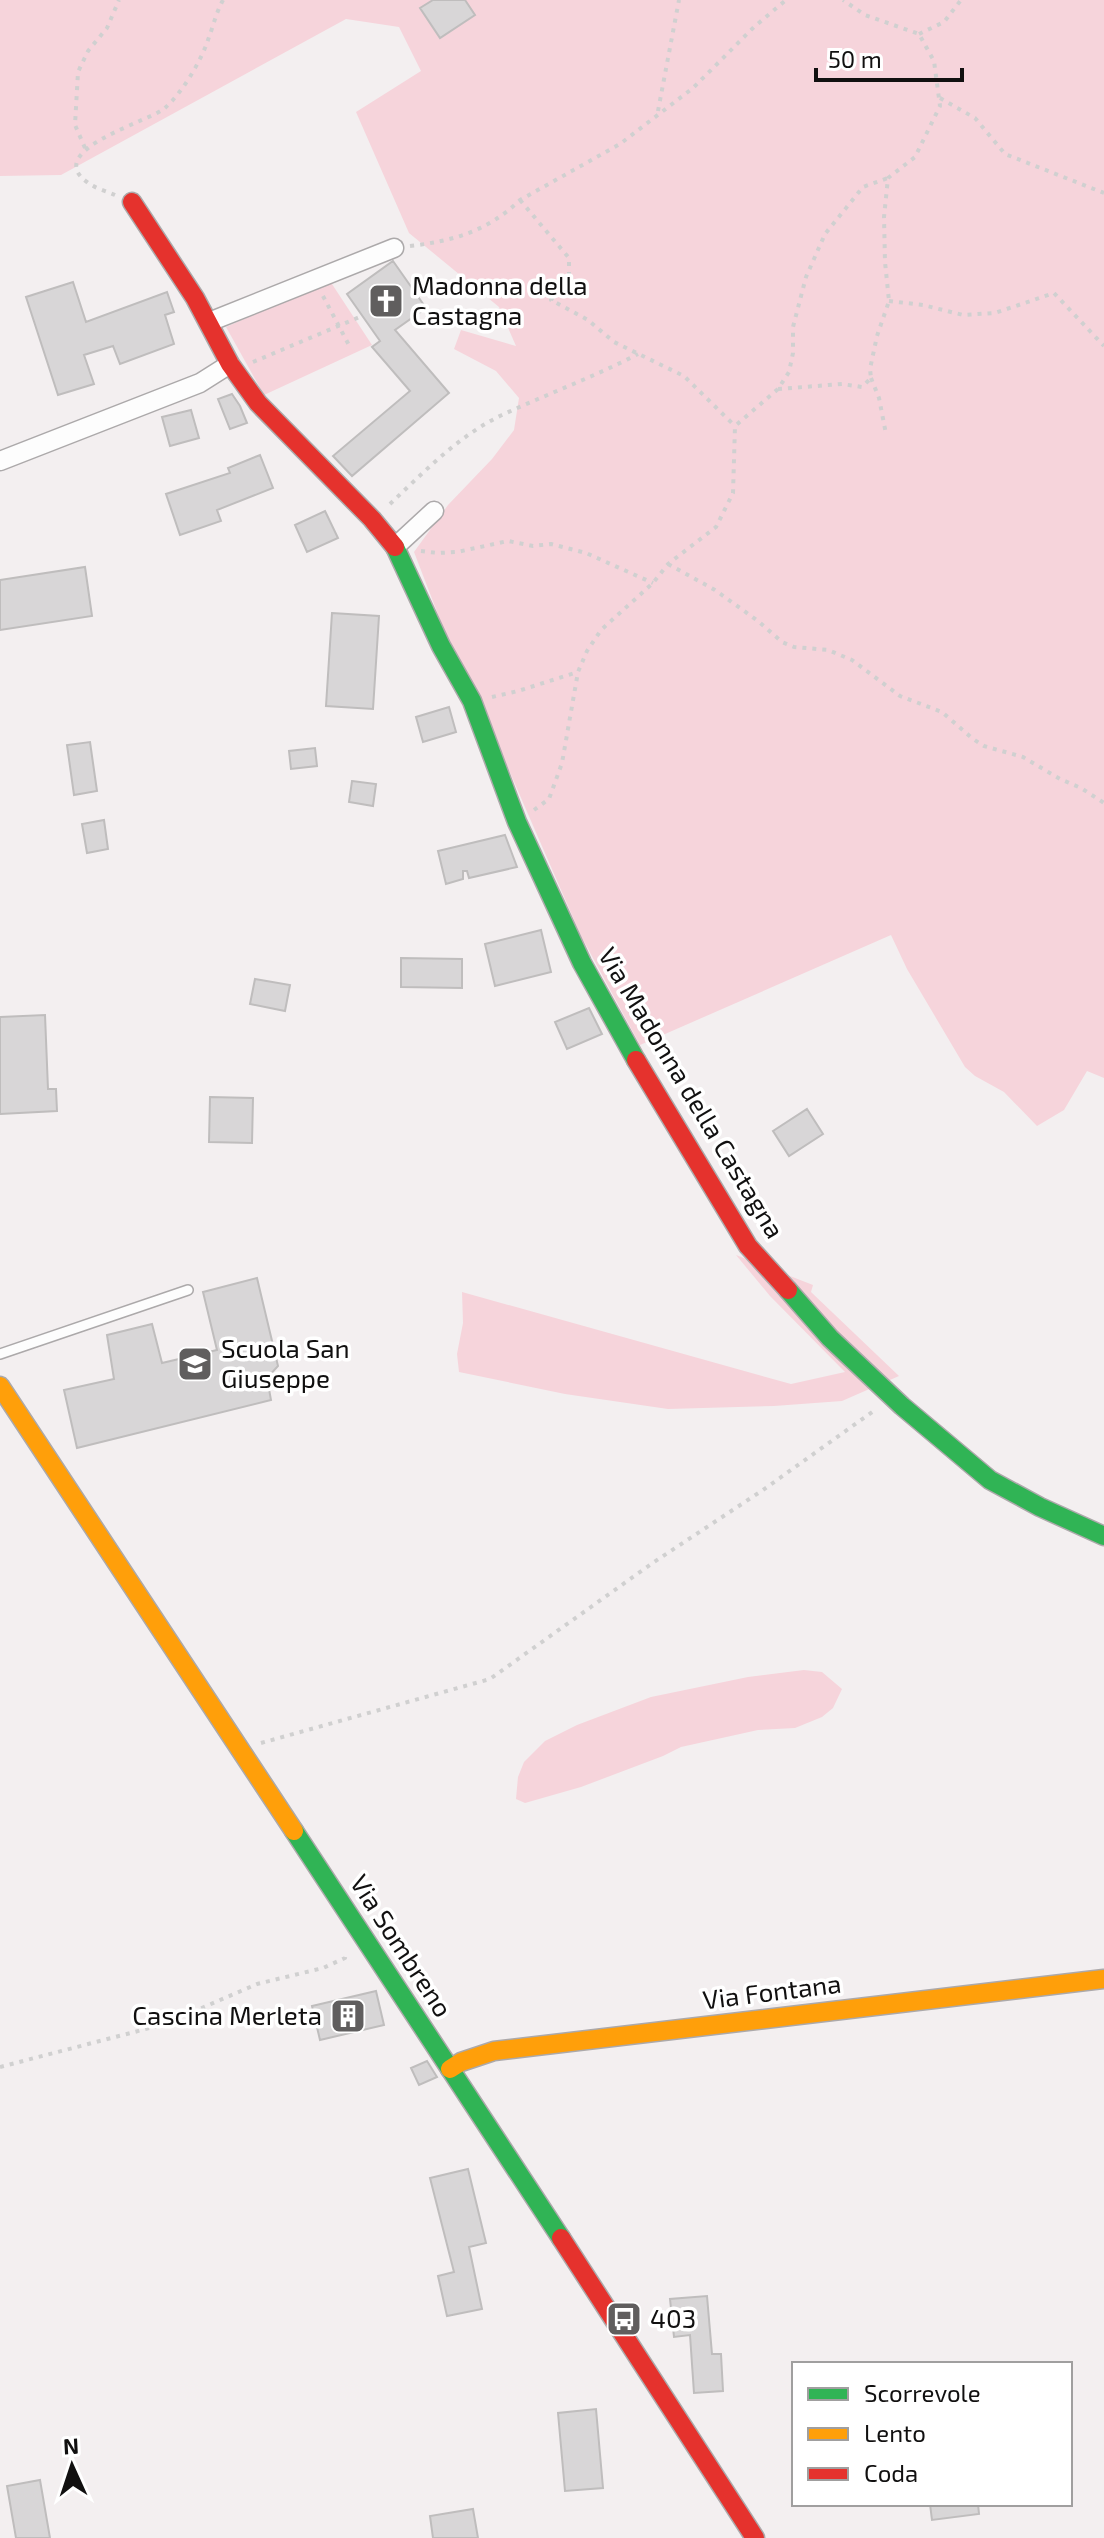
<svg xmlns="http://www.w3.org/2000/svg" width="1104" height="2538" font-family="'Exo 2',sans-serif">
  <rect width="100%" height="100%" fill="#f3eff0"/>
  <path fill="#f6d4db" d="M0 0H1104V1078L1087 1071 1064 1110 1037 1126 1004 1092 975 1076 965 1067 907 969 891 935 640 1045 581 936 508 768 444 630 414 552 448 505 492 459 514 430 519 398 496 371 454 349 461 330 516 346 499 307 409 233 356 112 421 71 399 27 346 19 61 175 0 176Z
    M330 281 372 345 264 395 226 327Z
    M736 1255 813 1285 811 1292 899 1376 842 1401 774 1406 668 1409 565 1394 459 1372 457 1354 463 1323 462 1292 791 1384 845 1372 770 1296Z
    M804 1670 822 1672 842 1689 833 1708 822 1717 795 1728 758 1730 681 1747 663 1756 581 1787 525 1803 516 1799 518 1777 524 1762 545 1741 577 1725 651 1697 748 1677Z"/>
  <path fill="#d8d6d7" stroke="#bfbdbd" stroke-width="2" d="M433 0H465L475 15 440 38 420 8Z
    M393 261 426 308 395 330 449 393 352 476 333 456 410 391 372 347 380 341 347 294Z
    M73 282 86 322 167 292 174 312 165 315 174 344 120 364 113 346 84 355 94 384 58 395 26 297Z
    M232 394 240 406 247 423 230 429 218 399Z
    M191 410 199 438 170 446 162 417Z
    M260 455 273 488 217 510 221 521 180 535 166 494 230 473 228 468Z
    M325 511 338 538 307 552 295 525Z
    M85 567 92 616 0 630V580Z
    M332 613 379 616 373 709 326 706Z
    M449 707 456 732 423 742 416 717Z
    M90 742 97 791 74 795 67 745Z
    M315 748 317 766 291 769 289 751Z
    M352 781 376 784 373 806 349 802Z
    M104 820 108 849 87 853 82 824Z
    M505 835 517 867 469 878 467 871H463V879L446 884 438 851Z
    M541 930 551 972 495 986 485 944Z
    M401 958 462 959V988L401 987Z
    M255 979 290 985 285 1011 250 1004Z
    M589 1008 602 1034 567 1049 555 1022Z
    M45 1015 48 1089H56L57 1111 0 1114V1017Z
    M210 1097 253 1098 252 1143 209 1142Z
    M807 1109 823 1134 789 1156 773 1131Z
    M257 1278 278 1366 267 1378 271 1400 77 1448 64 1390 114 1379 107 1335 152 1324 162 1363 217 1350 203 1292Z
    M376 1991 384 2025 320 2040 312 2006Z
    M427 2061 437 2077 419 2085 411 2068Z
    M468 2169 486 2243 469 2247 482 2309 447 2316 438 2276 454 2272 430 2178Z
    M707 2296 712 2354H721L723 2391 694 2393 690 2335 674 2337 670 2299Z
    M596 2409 603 2488 565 2491 558 2413Z
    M40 2480 50 2538H16L7 2486Z
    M930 2504H978L979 2514 932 2520Z
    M473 2509 478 2538H433L430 2516Z"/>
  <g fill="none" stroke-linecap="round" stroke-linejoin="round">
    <defs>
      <path id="lane" d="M0 1354 188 1290"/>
      <path id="street" d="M209 322 394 248
        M0 461 200 383 230 364
        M395 547 434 511"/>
      <path id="fast" d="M395 547 441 646 472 701 517 822 582 963 636 1060
        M788 1290 830 1338 902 1406 990 1480 1040 1507 1104 1536
        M294 1831 561 2238"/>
      <path id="slow" d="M0 1386 294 1831
        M450 2069 461 2062 494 2051 1104 1979"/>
      <path id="jam" d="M132 202 195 298 230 364 258 403 372 519 395 547
        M636 1060 748 1246 788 1290
        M561 2238 755 2538"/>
    </defs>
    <use href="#lane" stroke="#aca9aa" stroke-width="12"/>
    <use href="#street" stroke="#aca9aa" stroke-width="21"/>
    <use href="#fast" stroke="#aca9aa" stroke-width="21"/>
    <use href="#slow" stroke="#aca9aa" stroke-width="21"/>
    <use href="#jam" stroke="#aca9aa" stroke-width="21"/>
    <path stroke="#d0d0d0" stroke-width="4" stroke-dasharray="4 6" stroke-linecap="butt" d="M919 34 944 22 961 0
      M940 98 975 118 1005 154 1104 193
      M658 111 679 0
      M85 148 75 125 78 72 88 51 107 28 119 0
      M115 195C106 191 94 188 87 182 42 150 151 121 165 108 182 93 201 61 208 40 213 27 216 13 223 0
      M520 200 569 258V274L551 300 588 320 614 342 684 376 735 426
      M410 246C453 241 488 231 520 200L620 144 693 88 754 27 786 0
      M323 296 351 349
      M889 301 923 305 963 315 995 313 1054 293 1104 346
      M253 362 362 316
      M871 378 879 398 886 434
      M778 389 842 384 862 387 871 378 870 369 877 336 889 301 885 262 884 217 888 178 915 157 940 106 934 61 919 34 865 15 843 0
      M390 504C424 472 458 436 502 415 547 394 594 377 638 354
      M421 551 438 553 457 552 508 541 533 546 551 544 586 553 653 583
      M668 564 715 590 758 621 782 642 794 647 828 650 852 660 900 696 942 712 973 739 984 746 1023 757 1060 779 1081 788 1104 803
      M492 697 518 691 578 672
      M534 810 549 799 562 763 578 672 587 651 601 630 653 583 668 564 716 527 733 493 735 426 778 389 789 372 793 353V327L806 277 825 234 863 187 888 178
      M261 1743 490 1679 654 1562 763 1490 875 1410
      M0 2067 165 2024 257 1984 323 1968 345 1958 346 1951"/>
    <use href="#lane" stroke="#fdfdfd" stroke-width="9"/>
    <use href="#street" stroke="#fdfdfd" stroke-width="18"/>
    <use href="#fast" stroke="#30b455" stroke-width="18"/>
    <use href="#slow" stroke="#ff9f0a" stroke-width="18"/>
    <use href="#jam" stroke="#e5322d" stroke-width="18"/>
  </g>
  <defs>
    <symbol id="church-square" viewBox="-11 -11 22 22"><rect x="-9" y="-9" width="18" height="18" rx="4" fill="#605e5e" stroke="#fff"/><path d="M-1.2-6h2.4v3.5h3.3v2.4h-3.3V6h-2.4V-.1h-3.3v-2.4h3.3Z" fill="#fff"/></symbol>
    <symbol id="school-square" viewBox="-11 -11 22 22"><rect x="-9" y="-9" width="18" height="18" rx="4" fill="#605e5e" stroke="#fff"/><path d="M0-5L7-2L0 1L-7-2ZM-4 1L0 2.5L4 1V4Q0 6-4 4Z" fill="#fff"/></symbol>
    <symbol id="building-square" viewBox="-11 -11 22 22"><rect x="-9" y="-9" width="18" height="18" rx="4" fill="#605e5e" stroke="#fff"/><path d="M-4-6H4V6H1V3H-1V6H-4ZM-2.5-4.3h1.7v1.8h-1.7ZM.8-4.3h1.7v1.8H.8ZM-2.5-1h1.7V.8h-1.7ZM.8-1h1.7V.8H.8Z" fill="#fff"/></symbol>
    <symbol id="bus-square" viewBox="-11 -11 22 22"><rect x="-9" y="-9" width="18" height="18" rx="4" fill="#605e5e" stroke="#fff"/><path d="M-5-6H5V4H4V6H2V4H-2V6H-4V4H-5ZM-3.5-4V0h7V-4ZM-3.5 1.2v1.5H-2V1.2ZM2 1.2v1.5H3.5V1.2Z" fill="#fff"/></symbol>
  </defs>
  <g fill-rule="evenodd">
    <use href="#church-square" x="366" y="281" width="40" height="40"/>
    <use href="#school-square" x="175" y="1344" width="40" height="40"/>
    <use href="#building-square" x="328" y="1996" width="40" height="40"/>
    <use href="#bus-square" x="604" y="2299" width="40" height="40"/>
  </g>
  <g text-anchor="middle" stroke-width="7" stroke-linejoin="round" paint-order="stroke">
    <g font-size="26" fill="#111010" stroke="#fff" text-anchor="start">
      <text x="412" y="295">Madonna della<tspan x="412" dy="30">Castagna</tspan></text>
      <text x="221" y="1358">Scuola San<tspan x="221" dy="30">Giuseppe</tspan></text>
      <text x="322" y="2025" text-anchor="end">Cascina Merleta</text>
      <text x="650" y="2328">403</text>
    </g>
    <g font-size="26" fill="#111010" stroke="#fff">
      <text transform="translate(691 1093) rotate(59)" y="9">Via Madonna della Castagna</text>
      <text transform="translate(401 1946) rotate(57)" y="9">Via Sombreno</text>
      <text transform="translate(772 1992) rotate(-7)" y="9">Via Fontana</text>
    </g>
  </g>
  <rect x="792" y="2362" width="280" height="144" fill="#ffffff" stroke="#a09f9f" stroke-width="2"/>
  <rect x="808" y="2388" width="40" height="12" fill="#30b455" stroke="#a09f9f" stroke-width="2"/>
  <text x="864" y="2402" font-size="24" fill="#111010">Scorrevole</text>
  <rect x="808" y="2428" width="40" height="12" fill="#ff9f0a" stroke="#a09f9f" stroke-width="2"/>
  <text x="864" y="2442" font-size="24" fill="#111010">Lento</text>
  <rect x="808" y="2468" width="40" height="12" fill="#e5322d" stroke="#a09f9f" stroke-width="2"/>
  <text x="864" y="2482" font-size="24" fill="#111010">Coda</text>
  <g transform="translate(72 2466) rotate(357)" stroke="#ffffff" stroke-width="6" paint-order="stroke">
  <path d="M0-6L14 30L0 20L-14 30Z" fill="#111010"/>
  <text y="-12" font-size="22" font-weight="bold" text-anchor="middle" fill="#111010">N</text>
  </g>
  <path d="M816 68v12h146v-12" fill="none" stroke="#111010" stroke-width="4"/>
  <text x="828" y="68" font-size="24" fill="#111010" stroke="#ffffff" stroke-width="6" paint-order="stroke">50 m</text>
</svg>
